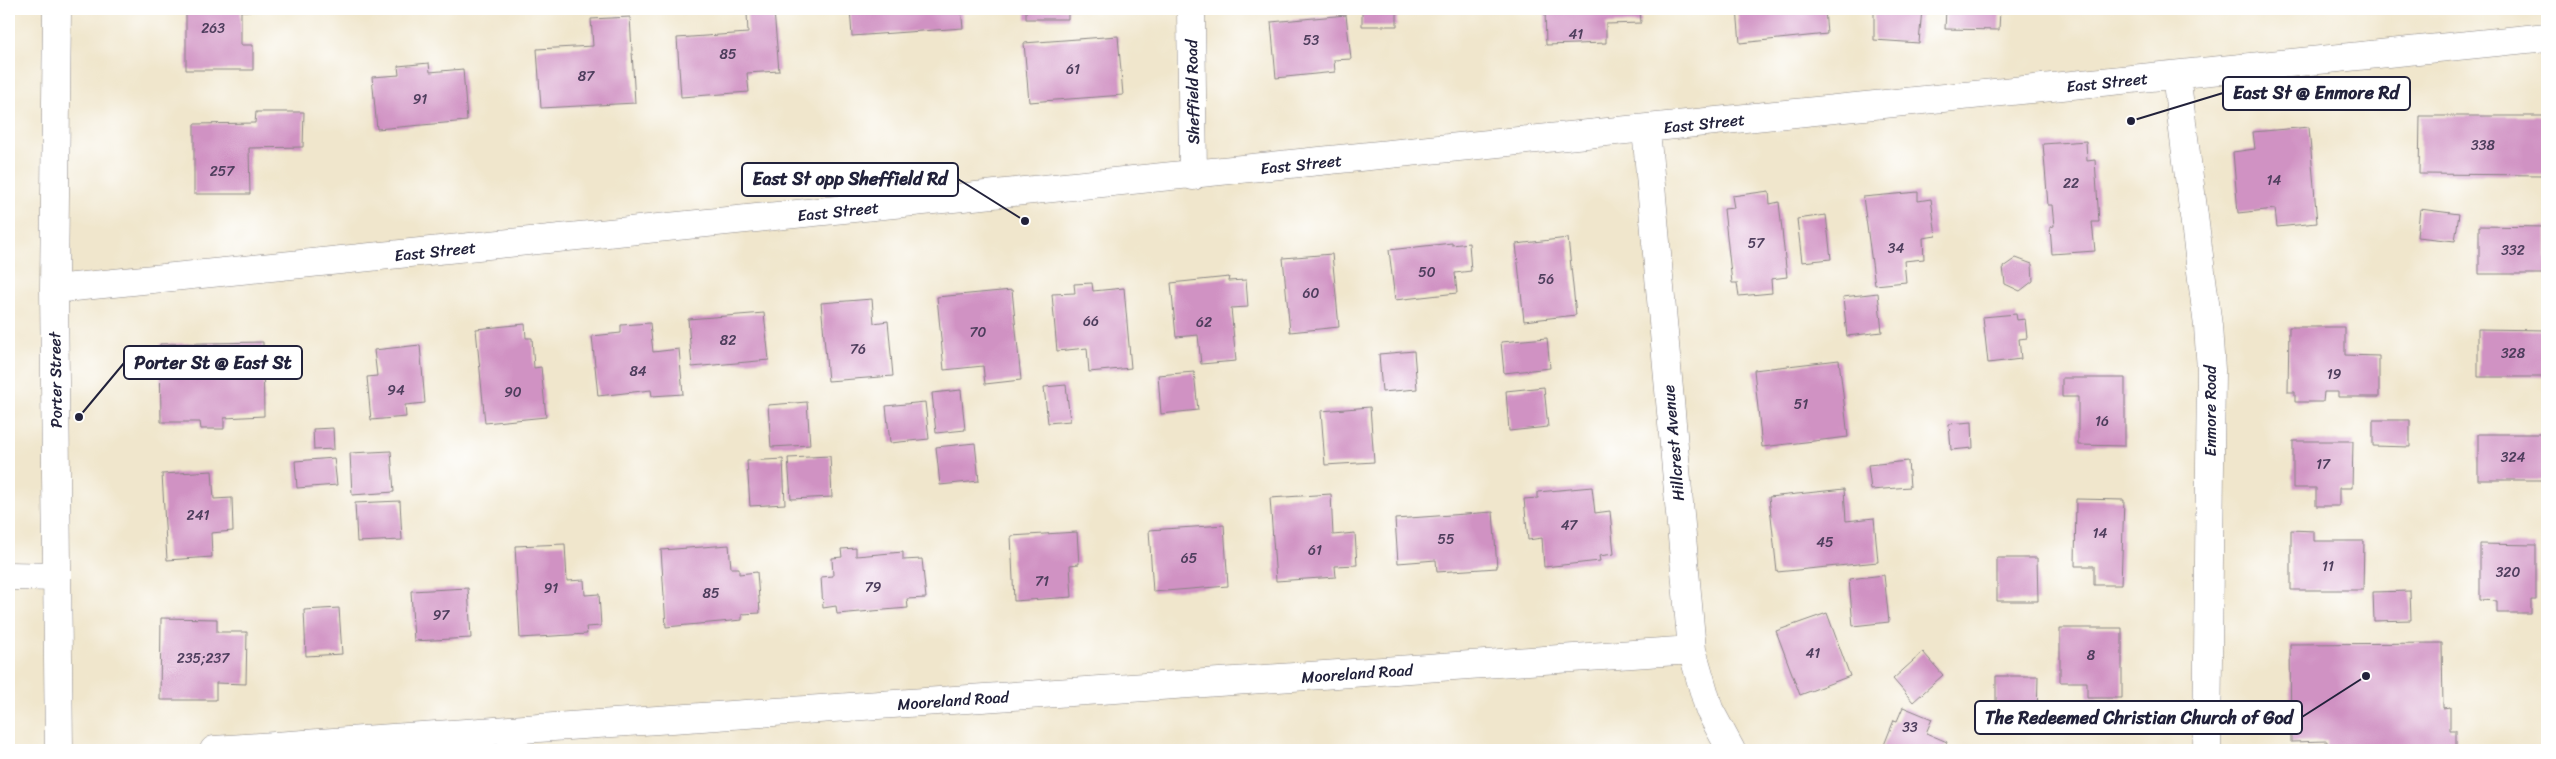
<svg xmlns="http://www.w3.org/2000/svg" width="2556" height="759" font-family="Sriracha,sans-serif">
  <rect width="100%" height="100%" fill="#fff"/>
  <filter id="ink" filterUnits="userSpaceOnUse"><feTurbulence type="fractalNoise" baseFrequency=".02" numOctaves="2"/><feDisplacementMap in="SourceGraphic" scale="10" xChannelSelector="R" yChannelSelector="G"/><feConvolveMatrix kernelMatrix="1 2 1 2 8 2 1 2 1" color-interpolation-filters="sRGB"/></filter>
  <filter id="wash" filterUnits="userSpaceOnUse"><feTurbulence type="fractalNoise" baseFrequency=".0096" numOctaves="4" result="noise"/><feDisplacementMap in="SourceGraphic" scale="20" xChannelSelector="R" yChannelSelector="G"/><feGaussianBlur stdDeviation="1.12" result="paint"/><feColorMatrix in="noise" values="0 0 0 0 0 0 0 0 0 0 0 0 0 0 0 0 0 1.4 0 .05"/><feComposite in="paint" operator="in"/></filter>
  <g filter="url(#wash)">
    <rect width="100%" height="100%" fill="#f0e6cc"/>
    <g id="blocks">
      <path fill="#d092c3" d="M186 9H257V11H241V45H253V70H186Z
        M349 9H375V12L349 13Z
        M850 9H961L963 28 852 36Z
        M1026 9H1068V19H1026Z
        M1362 9H1397V26H1362Z
        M1545 9H1640L1641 23 1606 24V43L1546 45Z
        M1737 9H1825L1827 34 1740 43Z
        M1874 9H1922L1919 43 1874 40Z
        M1946 9H2000L1999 30 1945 29Z
        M774 11 779 71 747 73 749 92 681 97 677 38 748 33 747 13Z
        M1346 15 1351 59 1334 60 1335 72 1276 78 1271 22Z
        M630 17 635 103 541 108 537 49 593 46 591 19Z
        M1118 36 1123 95 1029 102 1024 43Z
        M429 63 430 72 463 69 467 121 377 129 372 77 399 75 398 66Z
        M256 112H304L303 147 249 148 250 194H194V124L255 123Z
        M2420 116H2547V175L2419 174Z
        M2309 127 2317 223 2277 227 2275 209 2238 213 2233 152 2255 149 2253 132Z
        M2086 141 2087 161 2095 160 2099 222H2092L2095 251 2052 254 2050 227 2054 226 2052 205H2048L2043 144Z
        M1769 191 1770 204 1779 202 1787 277 1771 279 1772 293 1739 296 1737 283H1732L1724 209 1734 208 1732 196Z
        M1918 192V201L1931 199 1936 236 1923 238 1924 259 1904 261 1906 282 1875 285 1863 197Z
        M2420 209 2459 214 2455 241 2417 237Z
        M1826 215 1831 259 1802 262 1797 219Z
        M2479 226 2547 227V274H2479Z
        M1568 238 1576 315 1524 321 1516 244Z
        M1452 243V245L1469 243 1471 271 1455 273 1457 293 1395 300 1389 250Z
        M1332 254 1339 327 1290 332 1283 258Z
        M2016 258 2032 264 2033 281 2020 291 2005 284 2003 267Z
        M1229 277 1228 281 1246 280 1248 307 1231 308 1236 361 1201 364 1198 335 1176 337 1171 283Z
        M1092 283 1093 291 1124 288 1131 368 1089 372 1087 348 1057 351 1052 294 1075 293 1074 284Z
        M1012 290 1021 380 985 384 983 366 944 370 937 297Z
        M1878 293 1882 332 1847 336 1843 297Z
        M872 299 874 323 888 321 893 376 828 381 821 303Z
        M764 313 769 360 692 367 688 319Z
        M2016 314 2017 320 2025 319 2027 338 2019 339 2021 359 1988 363 1983 317Z
        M650 323 653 352 679 349 683 394 652 396 651 390 598 396 592 336 621 333V325Z
        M525 324 526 338H532L534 368 541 367 546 417 485 423 476 329Z
        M2289 327H2345V355L2379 356V397H2338V392H2324L2323 402H2295V392H2288Z
        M2478 329 2547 330V377H2478Z
        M1547 338 1550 368 1504 373 1501 342Z
        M263 342 264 416 224 418V429H201L200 422H161L160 344Z
        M420 345 425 403 405 405 406 417 371 420 367 377 377 376 374 350Z
        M1414 351 1417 389 1382 392 1379 354Z
        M1839 360 1848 437 1762 447 1754 370Z
        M1194 372 1198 410 1161 414 1158 375Z
        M2062 378H2125V446L2078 445V397H2062Z
        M1066 385 1070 421 1048 423 1044 387Z
        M1544 387 1548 427 1509 431 1506 391Z
        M961 390 965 430 936 433 932 393Z
        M807 402 810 445 771 447 768 405Z
        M925 402 929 439 890 443 886 406Z
        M1370 407 1374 462 1325 465 1321 411Z
        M2373 420H2410V447L2373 446Z
        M1972 422 1973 448 1951 450 1949 424Z
        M333 428 334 449 314 450 313 429Z
        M2478 434H2547V480H2478Z
        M2293 441H2353L2352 488H2339V506H2316V488H2293Z
        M975 443 979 481 940 485 936 447Z
        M391 451 394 492 352 495 350 453Z
        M830 456 832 497 791 499 788 458Z
        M334 458 337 485 297 488 295 461Z
        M783 459 785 504 750 506 747 461Z
        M1908 461 1910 487 1871 490 1868 465Z
        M212 471 214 499 232 498 233 531 211 533 212 557 167 560 162 474Z
        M1592 487 1595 513 1610 511 1614 554 1599 556 1600 561 1544 567 1542 538 1528 540 1524 499 1538 498V492Z
        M1844 489 1846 521 1874 518 1878 562 1777 572 1769 497Z
        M1331 494 1333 535 1355 533 1357 565 1335 566 1336 577 1276 581 1270 498Z
        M2076 499 2124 500 2121 585H2094V566H2075Z
        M400 501 402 540 357 542 355 503Z
        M1493 512 1497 568 1437 572 1436 560 1398 563 1395 519Z
        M1224 525 1228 586 1153 592 1149 530Z
        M2291 530 2314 531V541H2364L2363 590H2291Z
        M1077 532 1079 564 1070 565 1072 597 1014 601 1011 536Z
        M565 544 567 581 584 580 585 595 599 594 601 626 586 627 587 634 520 638 515 546Z
        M2480 544 2536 545V600H2531V613H2497V601L2480 600Z
        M729 545 731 568H739V574L757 572 760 613 742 614V620L666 627 661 550Z
        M856 548V556L903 552V560L922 559 926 598 907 599 908 608 837 614 836 606 823 608 821 577 833 576 832 558 842 557 841 549Z
        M1997 558H2037L2038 601H1997Z
        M1884 575 1889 622 1853 626 1849 579Z
        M468 588 471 638 414 641 411 591Z
        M2410 591 2411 620 2374 621 2373 592Z
        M339 608 342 654 306 656 304 610Z
        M1827 613 1850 676 1800 695 1776 631Z
        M161 618 217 619V632H247L246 684 216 683V700H160Z
        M2060 628H2122V698H2087V682H2060Z
        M2442 643 2443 708 2450 707V730H2456V750H2327V741L2291 742 2290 644Z
        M1923 652 1943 675 1913 702 1893 679Z
        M1996 676H2038L2037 719 1996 720Z
        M1903 707 1932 719 1926 733 1947 742 1944 750H1882L1894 720 1897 721Z"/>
    </g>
  </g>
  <g filter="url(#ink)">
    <use href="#blocks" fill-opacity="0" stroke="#898484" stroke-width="1"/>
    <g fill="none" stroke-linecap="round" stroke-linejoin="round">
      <defs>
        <path id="street" d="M57 9 54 289 59 750
          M1191 9 1193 176
          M2176 75 2208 326 2211 370 2207 750
          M1646 129 1692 650 1709 709 1731 750
          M54 289 2547 37
          M9 576 57 577
          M214 750 1692 650"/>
      </defs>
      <use href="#street" stroke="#898484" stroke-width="29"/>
      <use href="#street" stroke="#fff" stroke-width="28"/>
    </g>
  </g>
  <g text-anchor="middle" stroke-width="4" stroke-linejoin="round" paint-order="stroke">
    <g font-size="14" fill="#4e3e5d">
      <text x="213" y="33">263</text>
      <text x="1576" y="39">41</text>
      <text x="1311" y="45">53</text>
      <text x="728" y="59">85</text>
      <text x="1073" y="74">61</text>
      <text x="586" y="81">87</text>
      <text x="420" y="104">91</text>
      <text x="2483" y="150">338</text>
      <text x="222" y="176">257</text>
      <text x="2274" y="185">14</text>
      <text x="2071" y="188">22</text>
      <text x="1756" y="248">57</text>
      <text x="1896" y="253">34</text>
      <text x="2513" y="255">332</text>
      <text x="1427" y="277">50</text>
      <text x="1546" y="284">56</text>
      <text x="1311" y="298">60</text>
      <text x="1091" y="326">66</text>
      <text x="1204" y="327">62</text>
      <text x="978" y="337">70</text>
      <text x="728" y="345">82</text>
      <text x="858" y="354">76</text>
      <text x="2513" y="358">328</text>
      <text x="638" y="376">84</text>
      <text x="2334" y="379">19</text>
      <text x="396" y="395">94</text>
      <text x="513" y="397">90</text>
      <text x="1801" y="409">51</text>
      <text x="2102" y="426">16</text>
      <text x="2513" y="462">324</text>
      <text x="2323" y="469">17</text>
      <text x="198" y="520">241</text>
      <text x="1569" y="530">47</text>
      <text x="2100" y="538">14</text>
      <text x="1446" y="544">55</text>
      <text x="1825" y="547">45</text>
      <text x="1315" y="555">61</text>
      <text x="1189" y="563">65</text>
      <text x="2328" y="571">11</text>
      <text x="2508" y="577">320</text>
      <text x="1042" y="586">71</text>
      <text x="873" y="592">79</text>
      <text x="551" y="593">91</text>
      <text x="711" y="598">85</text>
      <text x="441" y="620">97</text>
      <text x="1813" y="658">41</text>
      <text x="2091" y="660">8</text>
      <text x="203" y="663">235;237</text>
      <text x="1910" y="732">33</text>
    </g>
    <g font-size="16" fill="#22223b" stroke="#fff">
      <text transform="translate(2107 82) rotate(-6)" y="6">East Street</text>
      <text transform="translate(1192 92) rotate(-91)" y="6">Sheffield Road</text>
      <text transform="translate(1704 123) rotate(-6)" y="6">East Street</text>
      <text transform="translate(1301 164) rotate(-6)" y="6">East Street</text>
      <text transform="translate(838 211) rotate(-6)" y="6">East Street</text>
      <text transform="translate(435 251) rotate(-6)" y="6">East Street</text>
      <text transform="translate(55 380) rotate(-91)" y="6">Porter Street</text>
      <text transform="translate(2210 411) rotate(-90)" y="6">Enmore Road</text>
      <text transform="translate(1673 443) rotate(-95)" y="6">Hillcrest Avenue</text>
      <text transform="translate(1357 673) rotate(-4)" y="6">Mooreland Road</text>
      <text transform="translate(953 700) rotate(-4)" y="6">Mooreland Road</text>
    </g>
  </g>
  <path fill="none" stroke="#22223b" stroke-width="2" d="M2131 121L2223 93M1025 221L958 179M79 417L124 363M2366 676L2302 717"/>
  <g fill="#22223b" stroke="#fff" stroke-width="2">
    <circle cx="2131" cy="121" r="5"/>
    <circle cx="1025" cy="221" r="5"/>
    <circle cx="79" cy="417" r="5"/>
    <circle cx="2366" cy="676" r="5"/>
  </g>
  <g fill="#fff" stroke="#22223b" stroke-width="2">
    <rect x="2223" y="77" width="187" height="33" rx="5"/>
    <rect x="742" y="163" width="216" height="33" rx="5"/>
    <rect x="124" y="346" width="178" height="33" rx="5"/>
    <rect x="1975" y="701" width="327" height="33" rx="5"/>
  </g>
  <g font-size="18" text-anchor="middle" font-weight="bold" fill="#22223b">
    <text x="2316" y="99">East St @ Enmore Rd</text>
    <text x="850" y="185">East St opp Sheffield Rd</text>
    <text x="213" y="369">Porter St @ East St</text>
    <text x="2139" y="724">The Redeemed Christian Church of God</text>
  </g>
  <rect width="2556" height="759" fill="none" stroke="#fff" stroke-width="30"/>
</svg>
